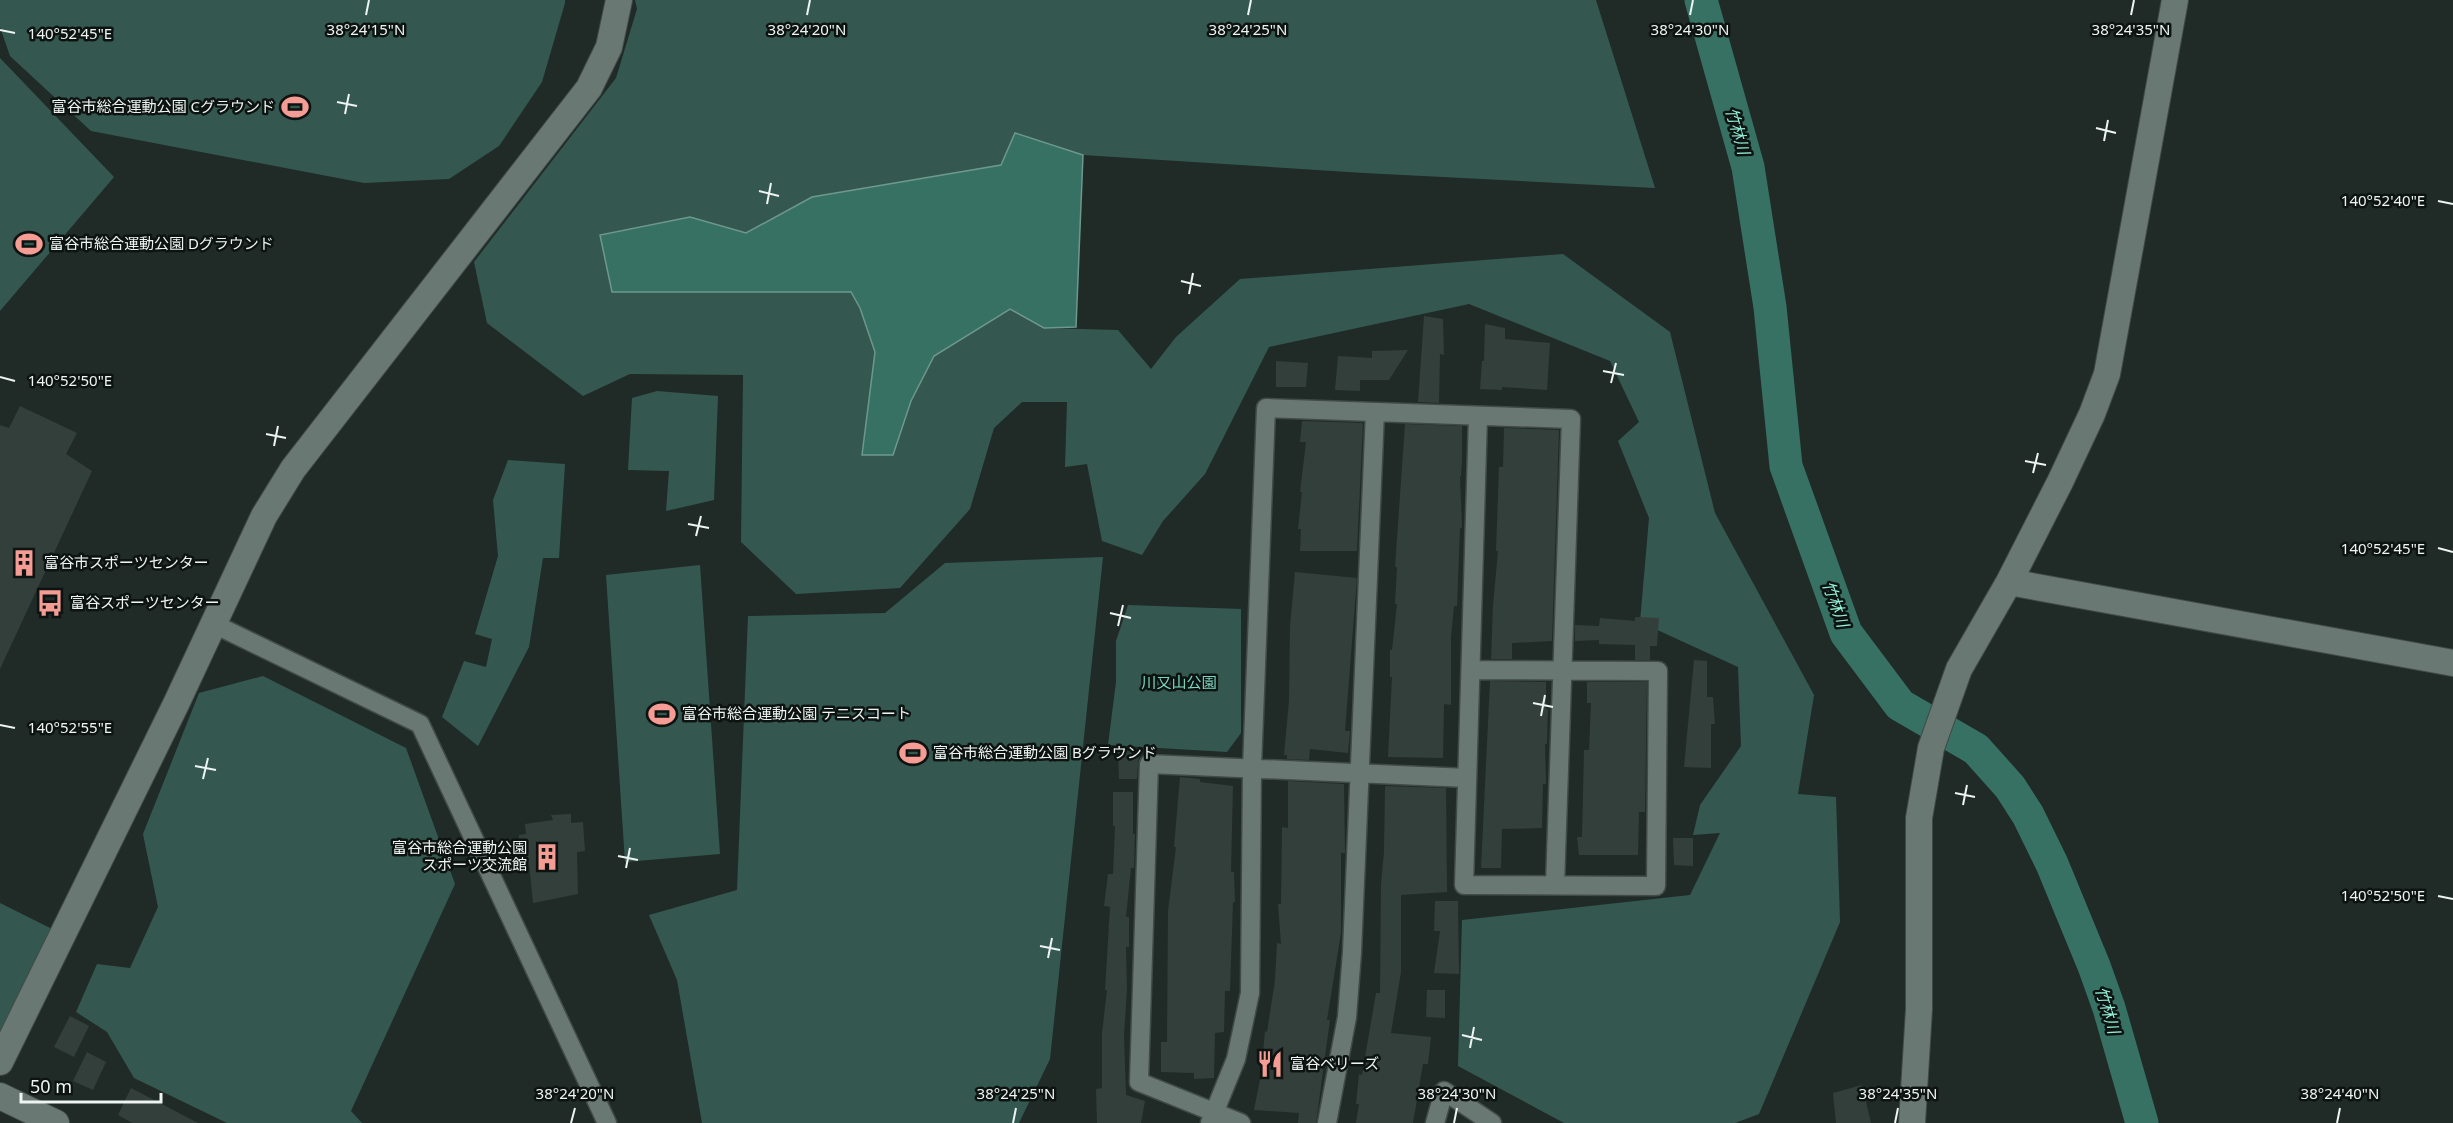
<svg xmlns="http://www.w3.org/2000/svg" width="2453" height="1123" font-family="'Noto Sans','Noto Sans JP',sans-serif">
  <rect width="100%" height="100%" fill="#202b28"/>
  <path fill="#34584f" d="M0 0H565V3L542 82 499 146 449 179 364 183 91 131 10 56 0 27Z
    M635 0H1596L1655 188 1364 173 1083 155 1015 133 1001 165 813 197 746 233 689 217 613 292H851L860 308 875 352 862 454 911 401 934 356 1010 309 1044 328 1118 330 1151 369 1176 337 1240 279 1563 254 1670 332 1715 513 1814 695 1798 794 1836 797 1840 922 1759 1114 1735 1123H1564L1458 1066 1462 920 1690 895 1720 833 1693 835 1700 805 1741 746 1738 667 1640 622 1649 518 1618 441 1639 422 1610 361 1469 304 1269 347 1205 474 1163 521 1142 555 1102 541 1087 464 1065 467 1067 402H1022L994 428 970 509 900 588 796 594 741 542 743 375 630 374 583 396 487 323 474 262 616 78 637 9Z
    M0 58 114 177 0 311Z
    M657 391 718 396 714 500 666 511 669 471 628 470 632 398Z
    M508 460 565 464 559 558H543L529 647 478 746 442 717 464 661 486 667 492 639 475 634 498 556 493 500Z
    M1103 557 1050 1059 1019 1123H702L677 980 649 915 737 890 748 616 885 613 945 563Z
    M700 565 720 854 625 862 606 575Z
    M1128 605 1241 609V733L1227 752 1108 745 1116 682V641Z
    M263 676 406 748 455 884 351 1111 362 1123H227L134 1078 107 1032 76 1012 97 964 130 968 158 907 143 834 199 693Z
    M0 903 52 929 0 1032Z"/>
  <path fill="#377163" stroke="#6e988e" stroke-width="1.5" d="M1015 133 1083 155 1076 327 1044 328 1010 309 934 356 911 401 893 455H862L875 352 860 308 851 292H612L600 235 690 217 746 233 812 197 1001 165Z"/>
  <g fill="none" stroke-linecap="round" stroke-linejoin="round">
    <path stroke="#377163" stroke-width="33" d="M1701 0 1748 167 1770 307 1786 466 1846 633 1900 705 1976 749 2010 787 2028 815 2052 864 2094 966 2109 1008 2142 1123"/>
  </g>
  <path fill="#333f3b" d="M1424 316 1443 319 1444 355 1440 354 1439 403 1418 402Z
    M1485 324 1505 328V339L1550 343 1547 390 1502 387V390L1480 389 1482 361H1484Z
    M1408 350 1389 380H1360V391L1335 390 1338 356 1372 358V351Z
    M1276 361 1308 363 1306 387H1276Z
    M20 406 77 433 66 454 92 471 0 669V425L9 428Z
    M1302 421 1363 423 1357 551H1300L1301 529H1298L1302 492H1300L1306 442H1300Z
    M1405 424 1462 426V460L1461 476H1460L1462 528H1460L1457 606H1454L1451 637V705L1444 704 1443 758 1388 757 1392 677H1390V650H1392L1397 604H1395L1397 567H1395Z
    M1504 428 1559 430 1552 641 1512 643V659H1491L1493 605 1498 551H1496L1499 467H1503Z
    M1295 572 1357 578 1345 731H1350L1348 753 1310 749 1309 760 1287 759V755H1284L1289 701 1290 626Z
    M1635 617 1659 618 1657 646H1650V660H1635V645L1599 644V640L1575 641V625L1599 626 1600 618 1635 621Z
    M1694 660 1707 661V697H1713L1715 724H1711V768L1684 767Z
    M1490 681 1546 682V709H1548L1547 744H1545L1546 784H1543L1542 828 1502 829 1501 868H1481Z
    M1587 682H1647L1645 812H1639L1638 855H1579L1577 837H1582L1584 750H1589L1591 703H1587Z
    M1118 750 1139 752 1137 779H1119Z
    M1180 777 1200 779V782L1233 786 1231 872H1234L1235 902H1233L1230 991H1225L1224 1032 1215 1033 1214 1078 1194 1079V1073L1161 1072V1042H1167L1168 911 1176 847H1174Z
    M1288 781 1344 784 1345 849V853H1341V933L1327 1020H1330L1316 1123H1298L1299 1113 1254 1110 1263 1064H1262L1265 1031 1267 1032 1275 980 1277 943 1281 944 1278 904H1281L1282 827 1288 828Z
    M1385 786 1446 788 1447 892 1401 895V972L1391 1033 1431 1037 1428 1064H1423L1413 1123H1356L1359 1104H1356L1359 1074 1362 1075 1376 993H1380L1381 884 1384 852Z
    M1113 792H1133V834H1135L1134 868H1131L1126 917H1129V947H1126L1127 989 1124 1036 1126 1095 1145 1101 1141 1123H1097L1096 1089 1102 1088V1033L1107 990H1105L1110 907 1104 906 1108 874H1113L1115 826H1113Z
    M571 814V823L583 822 585 851 577 852 578 894 533 903 529 863H518L519 835 526 834 525 824 553 820 551 815Z
    M1673 838H1693V866L1674 865Z
    M1435 901H1458L1459 974 1434 973 1440 931H1434Z
    M1427 990H1445V1018L1426 1017Z
    M70 1016 89 1026 74 1057 54 1047Z
    M87 1052 106 1062 93 1090 73 1081Z
    M1862 1085 1871 1123H1836L1833 1093Z
    M131 1088 198 1123H132L118 1115Z"/>
  <g fill="none" stroke-linecap="round" stroke-linejoin="round">
    <defs>
      <path id="street" d="M214 624 420 724 607 1123
        M1471 670 1658 671 1656 886 1464 885 1478 416
        M1210 1123 1236 1059 1250 993 1252 768 1266 408 1571 419 1555 885
        M1241 1123 1139 1082 1149 764 1467 778
        M1327 1123 1347 1017 1352 952 1375 412
        M1435 1123 1444 1091 1492 1123"/>
      <path id="secondary" d="M2009 582 2453 663
        M0 1062 176 704 264 516 293 469 589 88 609 47 619 0
        M0 1096 56 1123
        M1912 1123 1919 1009V818L1931 748 1959 669 2009 582 2060 482 2092 414 2107 374 2175 0"/>
    </defs>
    <use href="#street" stroke="#404a47" stroke-width="21"/>
    <use href="#secondary" stroke="#404a47" stroke-width="28"/>
    <use href="#street" stroke="#6a7874" stroke-width="18"/>
    <use href="#secondary" stroke="#6a7874" stroke-width="26"/>
  </g>
  <path fill="none" stroke="#edf4f2" stroke-width="2" d="M366 15 369 0M807 15 810 0M1248 15 1251 0M1690 15 1693 0M2131 15 2134 0M0 30 15 33M337 102 357 106M345 114 349 94M2096 128 2116 133M2104 141 2108 120M759 191 779 196M2438 201 2453 204M767 204 771 183M1181 281 1201 286M1189 294 1193 273M1603 371 1624 375M0 377 15 381M1611 383 1616 363M266 434 286 438M274 446 278 426M2025 461 2046 465M2033 473 2038 453M688 524 709 528M696 536 701 516M2438 548 2453 552M1110 613 1131 618M1118 626 1123 605M1533 703 1553 707M1541 716 1545 695M0 725 15 728M195 766 216 770M203 779 208 758M1955 793 1975 797M1963 805 1967 785M618 856 638 860M626 868 630 848M2438 896 2453 899M1040 946 1060 950M1048 958 1052 938M1462 1035 1482 1040M1470 1048 1474 1027M571 1123 575 1108M1013 1123 1016 1108M1454 1123 1457 1108M1895 1123 1898 1108M2337 1123 2340 1108"/>
  <defs>
    <symbol id="stadium-bare" viewBox="-9 -9 18 18"><path d="M0-5a6.5 5 0 1 0 0 10a6.5 5 0 1 0 0-10ZM-3.5-1.8h7v3.6h-7Z" fill="#f59c94" stroke="#0d1311" stroke-width="2.5" paint-order="stroke"/></symbol>
    <symbol id="building-bare" viewBox="-9 -9 18 18"><path d="M-4-6H4V6H1V3H-1V6H-4ZM-2.5-4.3h1.7v1.8h-1.7ZM.8-4.3h1.7v1.8H.8ZM-2.5-1h1.7V.8h-1.7ZM.8-1h1.7V.8H.8Z" fill="#f59c94" stroke="#0d1311" stroke-width="2.5" paint-order="stroke"/></symbol>
    <symbol id="bus-bare" viewBox="-9 -9 18 18"><path d="M-5-6H5V4H4V6H2V4H-2V6H-4V4H-5ZM-3.5-4V0h7V-4ZM-3.5 1.2v1.5H-2V1.2ZM2 1.2v1.5H3.5V1.2Z" fill="#f59c94" stroke="#0d1311" stroke-width="2.5" paint-order="stroke"/></symbol>
    <symbol id="restaurant-bare" viewBox="-9 -9 18 18"><path d="M-5-6h1v4h1v-4h1v4h1v-4h1v5L-1.5 .5V6h-2V.5L-5-1ZM5-6V6H3V1.5H1.5Q1.5-4 5-6Z" fill="#f59c94" stroke="#0d1311" stroke-width="2.5" paint-order="stroke"/></symbol>
  </defs>
  <g fill-rule="evenodd">
    <use href="#stadium-bare" x="276" y="88" width="38" height="38"/>
    <use href="#stadium-bare" x="10" y="225" width="38" height="38"/>
    <use href="#building-bare" x="5" y="544" width="38" height="38"/>
    <use href="#bus-bare" x="31" y="584" width="38" height="38"/>
    <use href="#stadium-bare" x="643" y="695" width="38" height="38"/>
    <use href="#stadium-bare" x="894" y="734" width="38" height="38"/>
    <use href="#building-bare" x="528" y="838" width="38" height="38"/>
    <use href="#restaurant-bare" x="1251" y="1045" width="38" height="38"/>
  </g>
  <g text-anchor="middle" stroke-width="5" stroke-linejoin="round" paint-order="stroke">
    <g font-size="15" fill="#edf4f2" stroke="#0d1311" text-anchor="start">
      <text x="275" y="112" text-anchor="end">富谷市総合運動公園 Cグラウンド</text>
      <text x="49" y="249">富谷市総合運動公園 Dグラウンド</text>
      <text x="44" y="568">富谷市スポーツセンター</text>
      <text x="70" y="608">富谷スポーツセンター</text>
      <text x="682" y="719">富谷市総合運動公園 テニスコート</text>
      <text x="933" y="758">富谷市総合運動公園 Bグラウンド</text>
      <text x="527" y="853" text-anchor="end">富谷市総合運動公園<tspan x="527" dy="17">スポーツ交流館</tspan></text>
      <text x="1290" y="1069">富谷ベリーズ</text>
    </g>
    <g font-size="15" fill="#7ad7bf" stroke="#0d1311">
      <text x="1179" y="688">川又山公園</text>
    </g>
    <g font-size="16" font-style="italic" fill="#93f0d8" stroke="#0d1311">
      <text transform="translate(1738 131) rotate(74)" y="6">竹林川</text>
      <text transform="translate(1836 604) rotate(70)" y="6">竹林川</text>
      <text transform="translate(2108 1010) rotate(73)" y="6">竹林川</text>
    </g>
  </g>
  <g font-size="15" text-anchor="middle" fill="#edf4f2" stroke="#0d1311" stroke-width="5" stroke-linejoin="round" paint-order="stroke">
    <text x="366" y="35">38°24'15"N</text>
    <text x="807" y="35">38°24'20"N</text>
    <text x="1248" y="35">38°24'25"N</text>
    <text x="1690" y="35">38°24'30"N</text>
    <text x="2131" y="35">38°24'35"N</text>
    <text x="70" y="39">140°52'45"E</text>
    <text x="2383" y="206">140°52'40"E</text>
    <text x="70" y="386">140°52'50"E</text>
    <text x="2383" y="554">140°52'45"E</text>
    <text x="70" y="733">140°52'55"E</text>
    <text x="2383" y="901">140°52'50"E</text>
    <text x="575" y="1099">38°24'20"N</text>
    <text x="1016" y="1099">38°24'25"N</text>
    <text x="1457" y="1099">38°24'30"N</text>
    <text x="1898" y="1099">38°24'35"N</text>
    <text x="2340" y="1099">38°24'40"N</text>
  </g>
  <path d="M21 1093v9h140v-9" fill="none" stroke="#edf4f2" stroke-width="3"/>
  <text x="30" y="1093" font-size="18" fill="#edf4f2" stroke="#0d1311" stroke-width="4.5" paint-order="stroke">50 m</text>
</svg>
